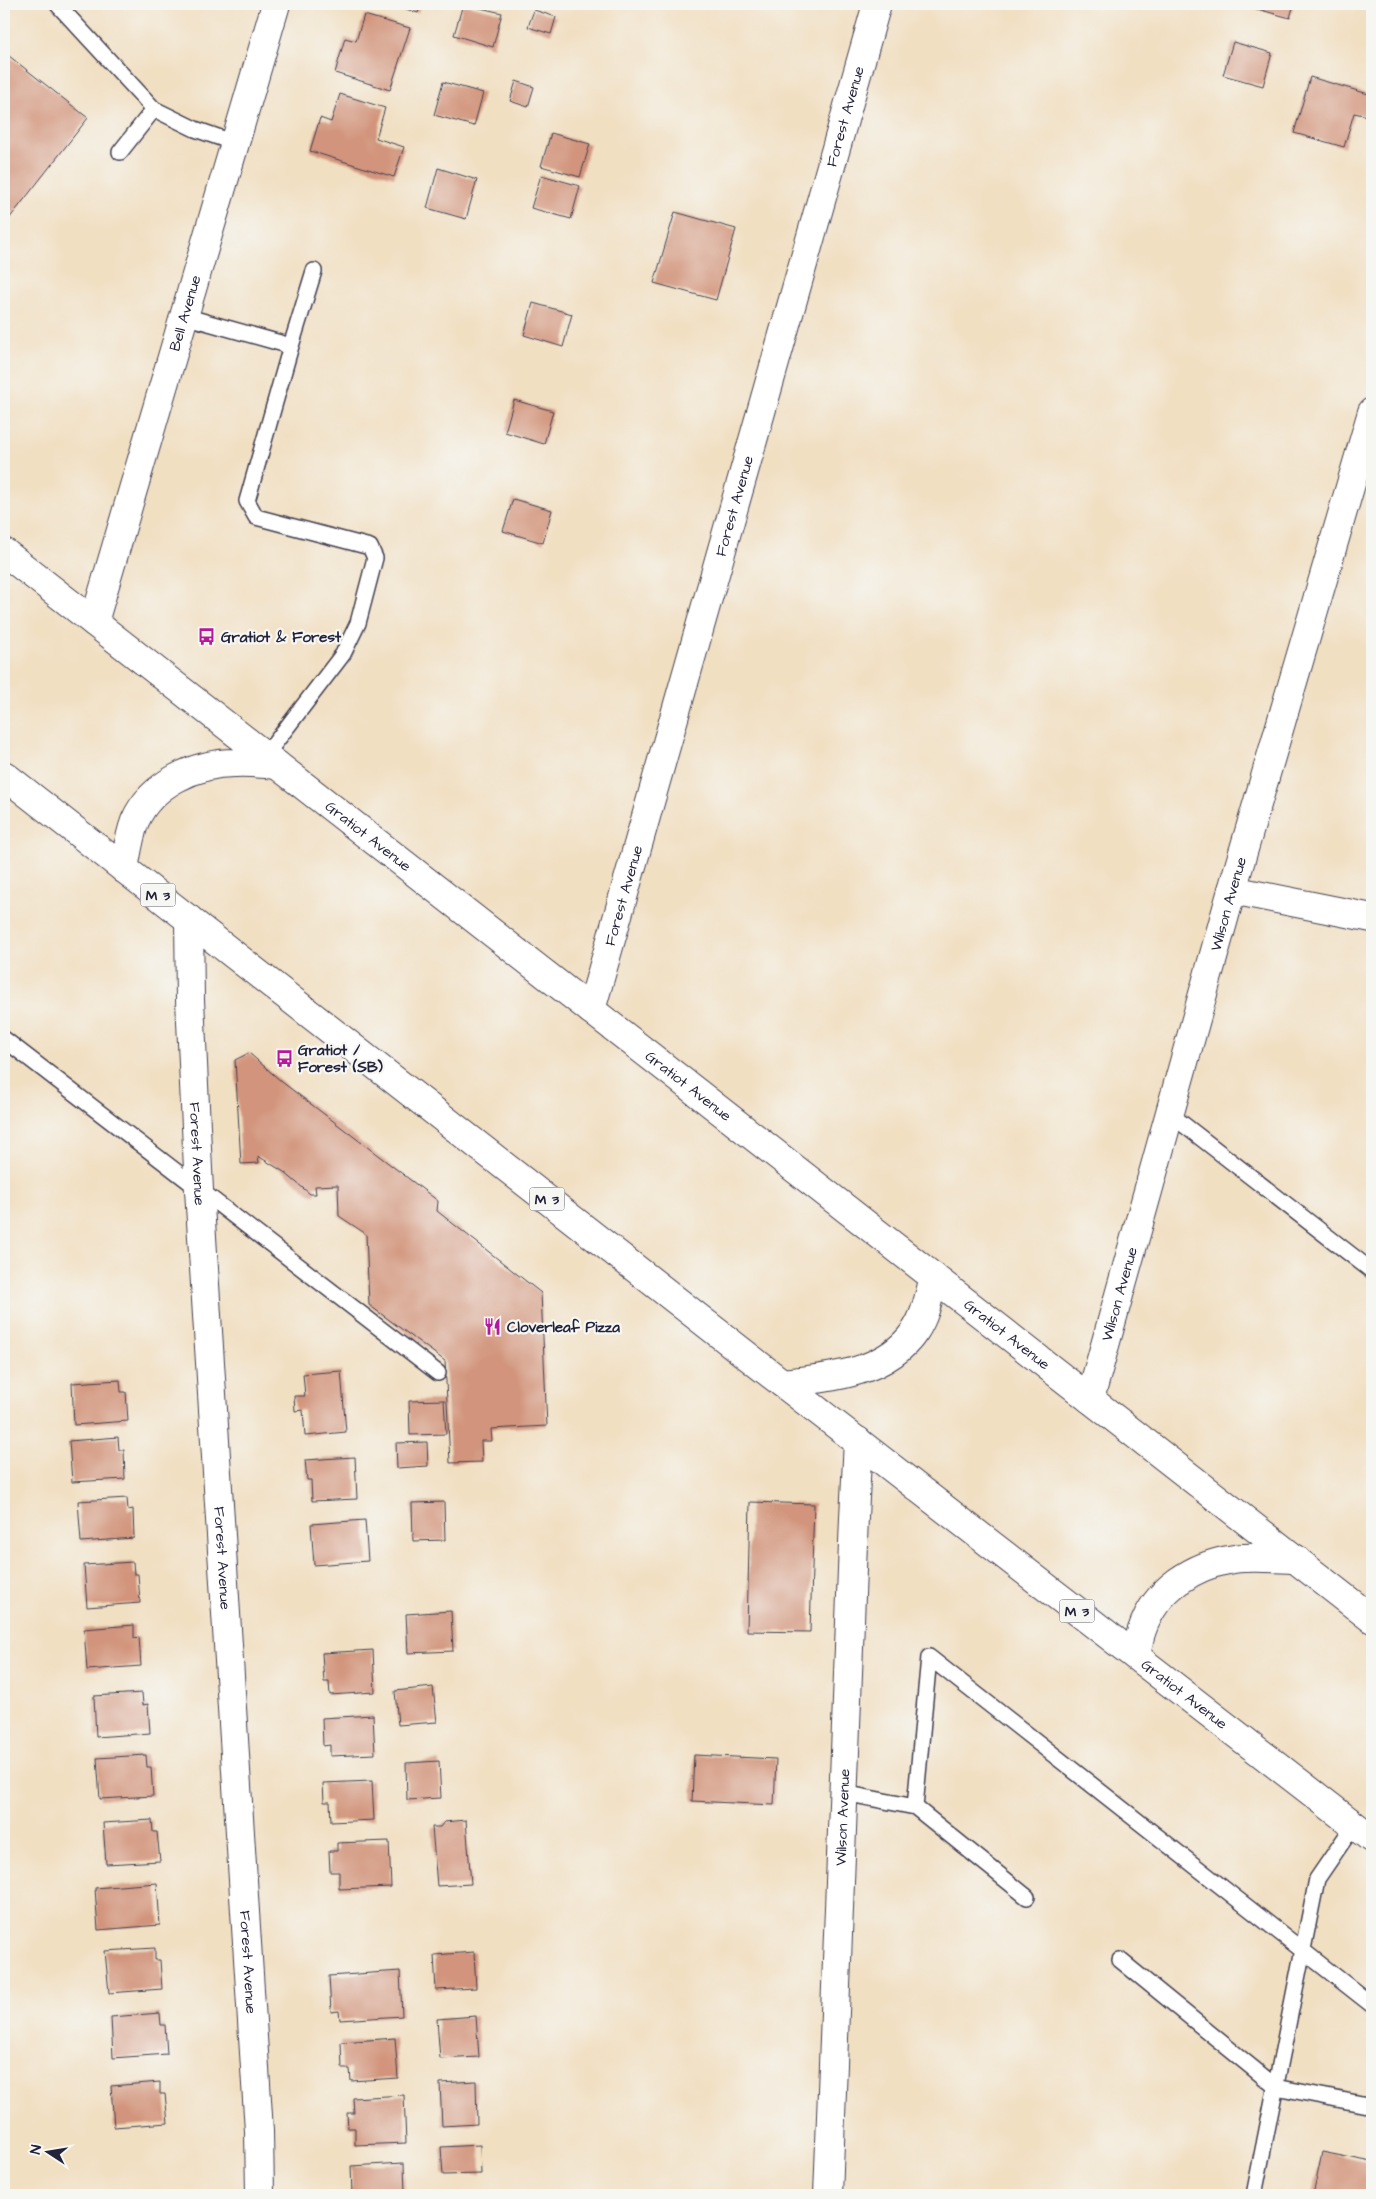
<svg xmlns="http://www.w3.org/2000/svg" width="1376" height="2199" font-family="'Architects Daughter',sans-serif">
  <rect width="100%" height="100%" fill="#f6f6f2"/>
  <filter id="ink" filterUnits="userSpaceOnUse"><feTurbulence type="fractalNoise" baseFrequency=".02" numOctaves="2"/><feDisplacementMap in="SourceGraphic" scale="10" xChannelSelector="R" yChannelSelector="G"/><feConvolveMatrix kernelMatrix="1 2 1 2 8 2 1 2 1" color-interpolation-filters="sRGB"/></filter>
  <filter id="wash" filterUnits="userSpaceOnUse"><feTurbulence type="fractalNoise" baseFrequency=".0096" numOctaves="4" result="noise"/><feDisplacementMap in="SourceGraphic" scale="20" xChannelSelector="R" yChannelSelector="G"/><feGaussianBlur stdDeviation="1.12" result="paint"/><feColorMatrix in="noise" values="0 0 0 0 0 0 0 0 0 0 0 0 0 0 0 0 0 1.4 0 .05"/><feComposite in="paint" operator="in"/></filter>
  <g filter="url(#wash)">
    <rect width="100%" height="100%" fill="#f1dfc2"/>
    <g id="blocks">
      <path fill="#d2947c" d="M391 4H421L418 13Z
        M463 4 502 13 493 47 454 35Z
        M1251 4H1294L1290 18 1250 7Z
        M534 10 556 17 551 34 528 27Z
        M364 15 410 28 390 90 335 73 345 38 356 41Z
        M1233 42 1272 53 1263 86 1223 75Z
        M4 52 88 118 5 224 4 223Z
        M1310 77 1372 95 1368 116 1354 113 1344 147 1294 133Z
        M516 81 534 87 528 107 510 101Z
        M443 82 483 93 474 126 434 115Z
        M340 94 385 108 376 138 404 147 394 177 310 151 320 118 331 122Z
        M551 133 590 144 580 177 541 166Z
        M438 168 477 180 466 219 427 208Z
        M541 175 580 186 571 219 531 208Z
        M675 212 736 229 716 300 654 283Z
        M533 303 572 314 563 347 524 335Z
        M514 400 553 411 544 444 505 432Z
        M513 499 552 510 543 543 503 531Z
        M249 1053 282 1082 438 1201 437 1211 541 1293 547 1426 491 1429 492 1441H481L482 1462 450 1463 445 1361 369 1305 366 1234 339 1216 338 1185 315 1186 316 1194H310L284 1172 258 1156 259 1163 241 1164 235 1060Z
        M341 1371 346 1432 305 1436 303 1410 295 1411 294 1396H305L303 1374Z
        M120 1380 121 1392H126L128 1421 74 1425 72 1383Z
        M444 1400 446 1434 410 1435 409 1401Z
        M118 1437 119 1450H124L125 1479 72 1482 69 1441Z
        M427 1442 428 1466 397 1468 396 1443Z
        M355 1457 357 1499 312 1501 311 1480H307L305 1460Z
        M127 1498 128 1510 133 1509 134 1538 81 1542 78 1501Z
        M444 1502 445 1540 413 1541 412 1503Z
        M750 1502 814 1504 810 1632 747 1631Z
        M365 1520 368 1561 314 1565 311 1524Z
        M133 1562 134 1574H138L140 1603 87 1607 84 1565Z
        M451 1611 453 1651 408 1653 406 1614Z
        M134 1625V1638L139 1637 141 1666 87 1670 84 1629Z
        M373 1650 375 1692 330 1695 329 1682H324L322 1653Z
        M433 1687 437 1722 398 1725 395 1691Z
        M142 1693 143 1705 148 1704 150 1733 96 1737 94 1696Z
        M373 1715 375 1754 330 1756V1745L323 1746 322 1718Z
        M146 1755 147 1767H151L153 1796 100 1799 97 1758Z
        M694 1755 776 1759 774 1805 692 1801Z
        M439 1761 441 1798 407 1800 406 1763Z
        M372 1781 374 1820 331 1822 330 1802H324L323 1783Z
        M152 1820 153 1832H157L160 1861 106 1864 103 1823Z
        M466 1820 471 1884 437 1886 432 1827H440L444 1822Z
        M389 1841 391 1887 339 1889V1872H330L329 1851H337V1843Z
        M157 1883 160 1925 98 1930 95 1888Z
        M155 1948V1960H160L162 1989 109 1993 105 1951Z
        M474 1952 476 1988 436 1990 434 1955Z
        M400 1971 402 2016 340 2020 339 2011 331 2012 329 1976Z
        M160 2013 161 2025H165L167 2054 113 2058 111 2017Z
        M476 2016 479 2057 440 2059 437 2019Z
        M395 2038 398 2078 351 2081 350 2069H342L341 2042Z
        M476 2081 477 2124 442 2126 440 2083Z
        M160 2082V2094H165L168 2123 114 2127 111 2086Z
        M404 2095 406 2143 355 2145V2128H348L347 2113H354L353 2098Z
        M480 2145 481 2174 443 2175 441 2147Z
        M1322 2152 1372 2162V2195H1313Z
        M404 2163 405 2195H352L351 2166Z"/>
    </g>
  </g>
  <g filter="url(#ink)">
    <use href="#blocks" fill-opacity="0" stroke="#413e4f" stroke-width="1"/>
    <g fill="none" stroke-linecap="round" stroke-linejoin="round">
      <defs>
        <path id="service" d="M57 4 154 109
          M120 152 154 109 195 129 235 143
          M184 316 291 346 247 501 256 517 370 547 375 558 358 623 343 654 265 756
          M291 346 314 271
          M4 1039 438 1373
          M1170 1114 1372 1271
          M844 1793 915 1807
          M1027 1897 915 1807 929 1657 1372 2005
          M1120 1960 1276 2087 1372 2106
          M1254 2195 1317 1879 1354 1825"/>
        <g id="minor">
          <path id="s1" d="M94 622 276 4"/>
          <path d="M1232 890 1372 918"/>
          <path id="s2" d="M189 919 190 1000 199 1190 259 2131 260 2195"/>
          <path id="s3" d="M591 1010 877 4"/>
          <path id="s4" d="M1090 1399 1232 890 1372 412"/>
          <path id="s5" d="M828 2195 854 1517 858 1441"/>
        </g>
        <g id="primary">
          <path id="s6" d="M4 552 1372 1619"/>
          <path id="s7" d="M4 775 782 1383 1372 1839"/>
          <path d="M124 869C127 853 129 837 135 821 151 784 196 763 235 763 249 762 263 764 277 765"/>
          <path d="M782 1383C828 1378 886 1374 915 1331 926 1315 929 1295 934 1277"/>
          <path d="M1136 1656C1138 1647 1139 1638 1142 1630 1156 1589 1193 1565 1234 1559 1254 1556 1276 1559 1296 1559"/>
        </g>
      </defs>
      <use href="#service" stroke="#413e4f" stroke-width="18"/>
      <use href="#minor" stroke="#413e4f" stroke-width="30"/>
      <use href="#primary" stroke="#413e4f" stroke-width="30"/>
      <use href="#service" stroke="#fff" stroke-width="15"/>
      <use href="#minor" stroke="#fff" stroke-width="28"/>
      <use href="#primary" stroke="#fff" stroke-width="28"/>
    </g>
  </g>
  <defs>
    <symbol id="bus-bare" viewBox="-9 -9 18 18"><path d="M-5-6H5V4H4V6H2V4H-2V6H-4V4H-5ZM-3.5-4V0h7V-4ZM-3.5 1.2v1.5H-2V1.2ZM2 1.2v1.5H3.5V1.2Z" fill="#b5179e" stroke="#f6f6f2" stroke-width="2.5" paint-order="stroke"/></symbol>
    <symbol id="restaurant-bare" viewBox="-9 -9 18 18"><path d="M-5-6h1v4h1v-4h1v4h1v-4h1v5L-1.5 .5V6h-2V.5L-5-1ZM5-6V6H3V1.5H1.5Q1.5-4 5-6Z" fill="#b5179e" stroke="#f6f6f2" stroke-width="2.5" paint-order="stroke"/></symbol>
  </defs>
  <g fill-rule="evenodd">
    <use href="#bus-bare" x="194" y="624" width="25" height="25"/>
    <use href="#bus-bare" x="272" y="1046" width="25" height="25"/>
    <use href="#restaurant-bare" x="480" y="1314" width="25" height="25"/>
  </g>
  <g text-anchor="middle" stroke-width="4.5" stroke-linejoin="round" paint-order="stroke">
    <g fill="#f6f6f2" stroke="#626272" stroke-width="1">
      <rect x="140.5" y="883.5" width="35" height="23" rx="4"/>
      <rect x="529.5" y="1187.5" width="35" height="23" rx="4"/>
      <rect x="1059.5" y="1599.5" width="35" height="23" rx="4"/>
    </g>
    <g font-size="14" font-weight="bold" fill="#22223b">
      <text x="158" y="900">M 3</text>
      <text x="547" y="1204">M 3</text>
      <text x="1077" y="1616">M 3</text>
    </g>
    <g font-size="15" fill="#22223b" stroke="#f6f6f2">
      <text dy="5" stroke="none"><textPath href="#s3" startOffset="929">Forest Avenue</textPath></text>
      <text dy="5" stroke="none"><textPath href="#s1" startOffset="322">Bell Avenue</textPath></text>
      <text dy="5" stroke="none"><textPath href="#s3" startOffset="524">Forest Avenue</textPath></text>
      <text dy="5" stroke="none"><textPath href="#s6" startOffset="462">Gratiot Avenue</textPath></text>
      <text dy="5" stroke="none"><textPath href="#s3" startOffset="119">Forest Avenue</textPath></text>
      <text dy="5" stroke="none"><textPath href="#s4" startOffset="514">Wilson Avenue</textPath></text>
      <text dy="5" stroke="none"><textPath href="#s6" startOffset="868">Gratiot Avenue</textPath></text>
      <text dy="5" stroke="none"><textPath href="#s2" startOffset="235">Forest Avenue</textPath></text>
      <text dy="5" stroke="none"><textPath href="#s4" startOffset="109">Wilson Avenue</textPath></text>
      <text dy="5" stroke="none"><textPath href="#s6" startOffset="1272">Gratiot Avenue</textPath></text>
      <text dy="5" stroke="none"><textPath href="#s2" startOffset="640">Forest Avenue</textPath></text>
      <text dy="5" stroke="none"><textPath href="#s7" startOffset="1496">Gratiot Avenue</textPath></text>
      <text dy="5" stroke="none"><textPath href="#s5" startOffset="378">Wilson Avenue</textPath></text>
      <text dy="5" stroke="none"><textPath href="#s2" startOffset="1045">Forest Avenue</textPath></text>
    </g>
    <g font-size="15" font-weight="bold" fill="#22223b" stroke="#f6f6f2" text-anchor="start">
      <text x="221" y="642">Gratiot &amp; Forest</text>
      <text x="298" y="1055">Gratiot /<tspan x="298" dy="17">Forest (SB)</tspan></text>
      <text x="507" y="1332">Cloverleaf Pizza</text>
    </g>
  </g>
  <rect width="1376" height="2199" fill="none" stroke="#f6f6f2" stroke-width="20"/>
  <g transform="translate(48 2152) rotate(282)" stroke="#f6f6f2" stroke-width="4" paint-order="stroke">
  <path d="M0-4L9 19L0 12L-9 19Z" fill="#22223b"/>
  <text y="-8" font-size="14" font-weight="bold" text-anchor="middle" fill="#22223b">N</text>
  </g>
</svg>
